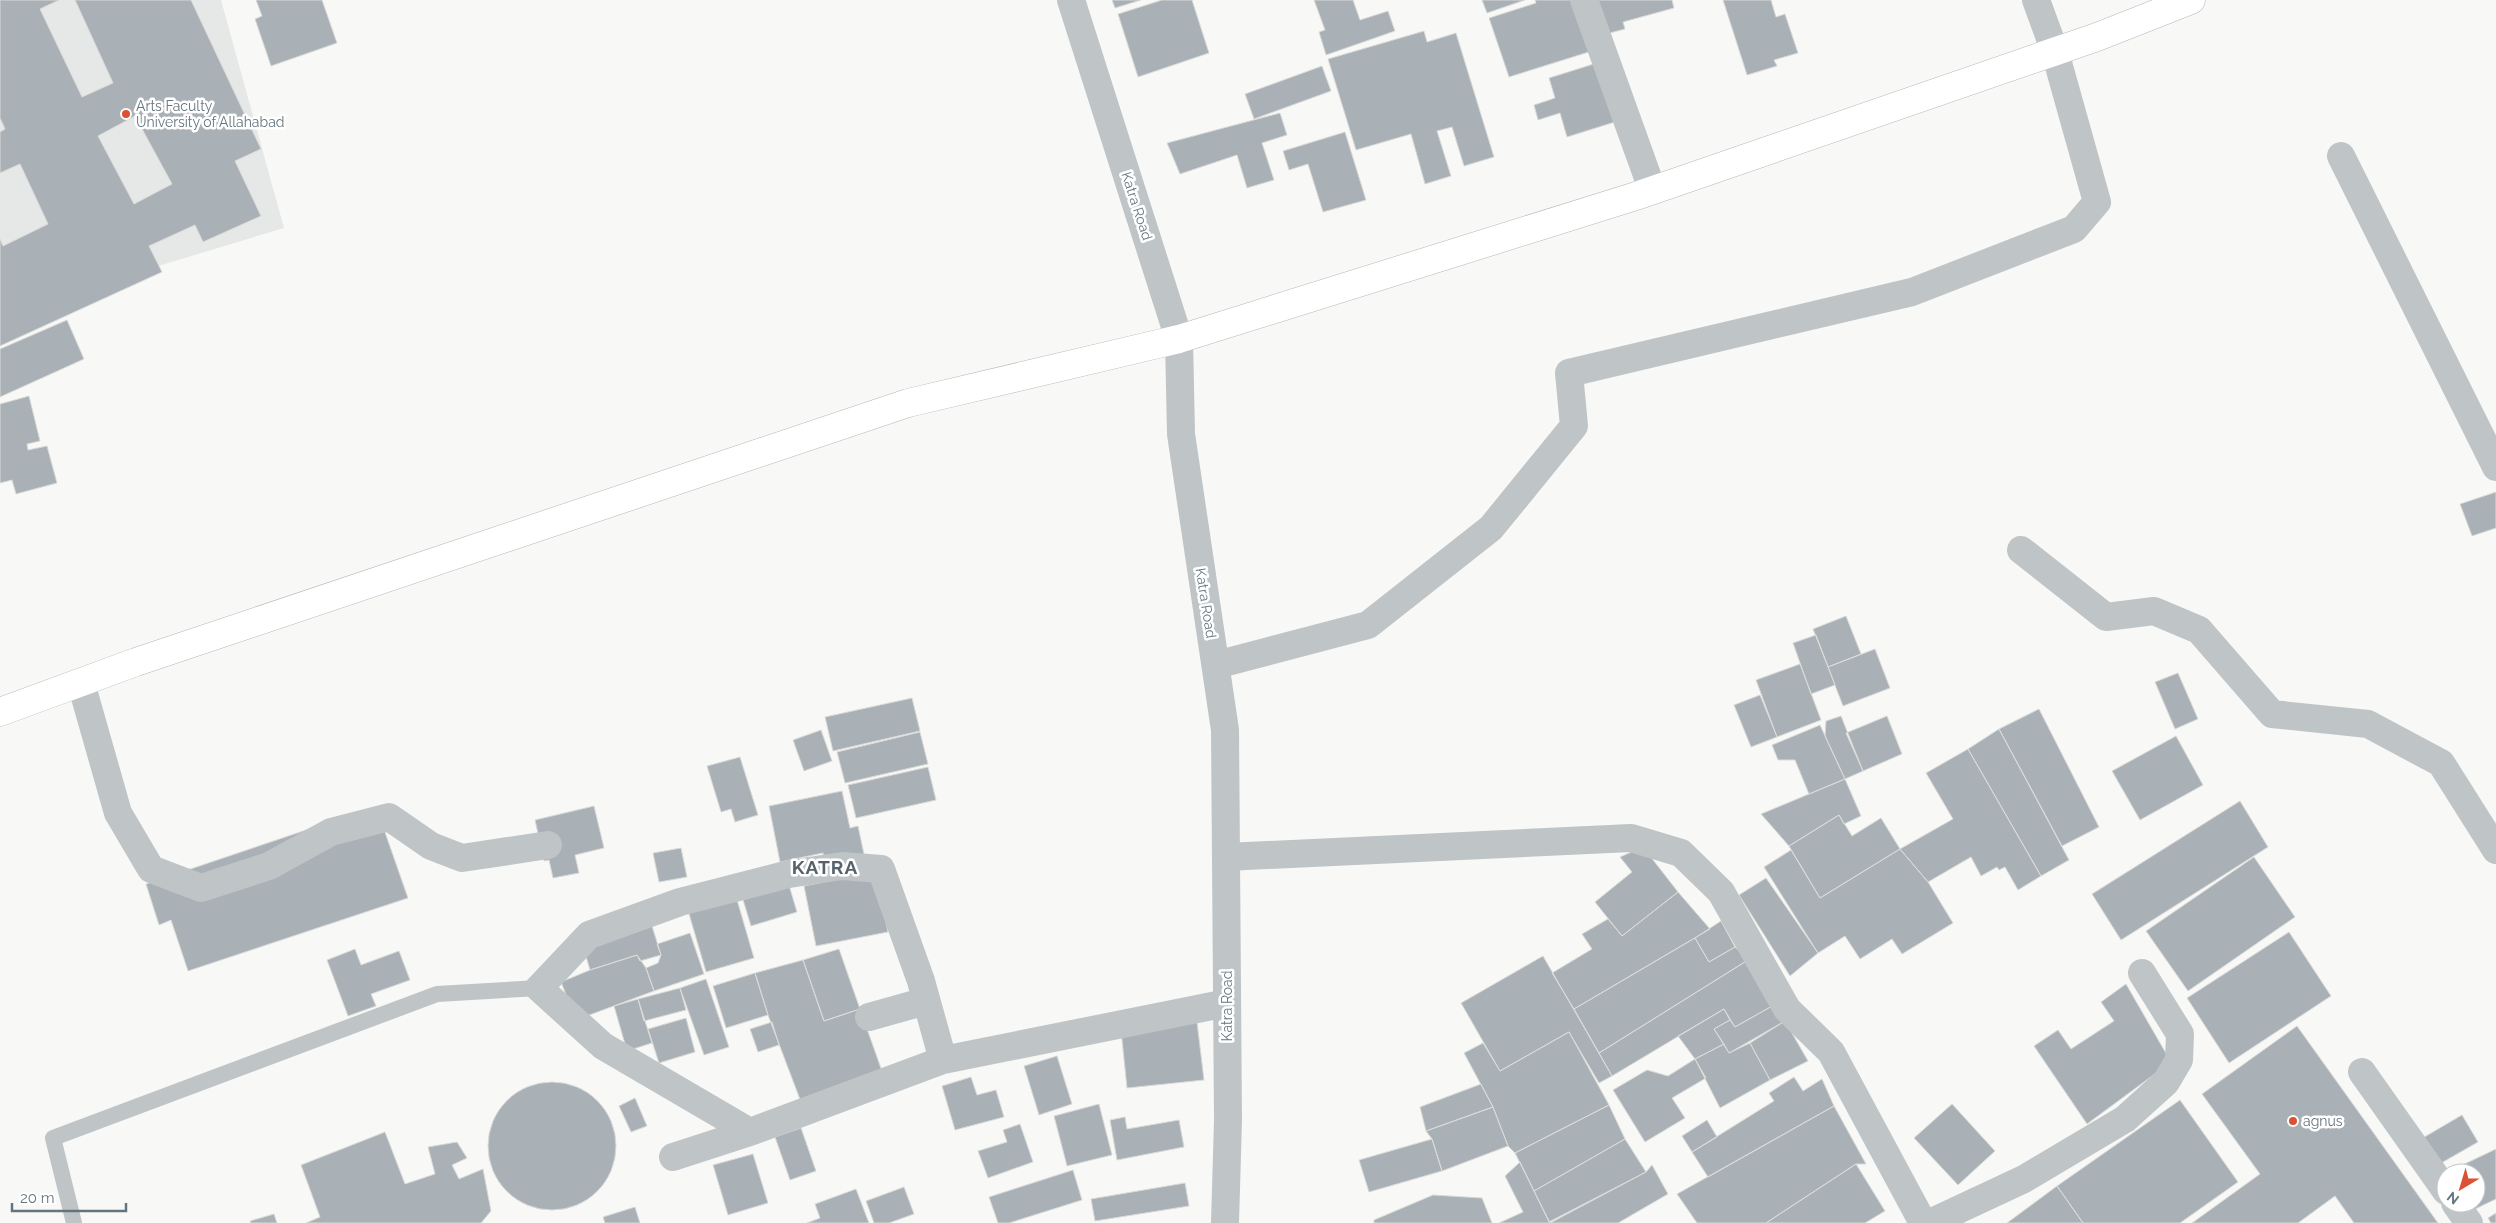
<svg xmlns="http://www.w3.org/2000/svg" width="2496" height="1223" font-family="Raleway,sans-serif">
  <rect width="100%" height="100%" fill="#f8f8f6"/>
  <path fill="#e6e7e7" d="M0 0H221L284 228 0 314Z"/>
  <path fill="#a9b1b6" stroke="#dadad8" fill-rule="evenodd" d="M0 0H59L40 9 82 97 113 83 75 0H191L261 149 235 161 261 216 203 242 195 225 149 246 162 272 0 346V239L3 246 48 224 20 164 0 173V132L5 129 0 118ZM135 116 172 184 134 204 98 136Z
    M256 0H322L337 43 271 66 255 19 262 16Z
    M1112 0H1141L1115 8Z
    M1162 0H1192L1209 53 1138 77 1118 14Z
    M1314 0H1353L1360 20 1388 11 1395 31 1326 55 1319 32 1325 30Z
    M1482 0H1525L1487 13Z
    M1535 0H1575L1592 51 1509 77 1489 18 1536 3Z
    M1593 0H1672L1674 8 1623 22 1625 29 1602 35Z
    M1723 0H1771L1776 17 1785 14 1798 53 1774 60 1777 66 1747 75Z
    M1424 31 1427 42 1456 33 1494 157 1464 166 1452 127 1437 131 1451 176 1425 184 1411 134 1356 150 1328 59Z
    M1600 62 1618 121 1567 137 1560 113 1538 120 1534 105 1555 98 1549 78Z
    M1322 66 1331 91 1254 119 1245 94Z
    M1280 113 1287 135 1262 143 1274 180 1247 188 1237 155 1180 174 1167 143Z
    M1345 132 1366 200 1323 212 1308 164 1289 170 1283 151Z
    M67 320 84 359 0 397V349Z
    M29 396 40 441 27 444 28 450 47 446 57 483 16 494 12 480 0 483V404Z
    M2496 492V528L2472 536 2460 504Z
    M1846 616 1861 654 1828 667 1813 629Z
    M1816 635 1835 685 1811 694 1793 643Z
    M1875 649 1890 688 1843 706 1828 667Z
    M1800 664 1821 720 1777 737 1756 680Z
    M2178 673 2198 719 2175 729 2155 682Z
    M1760 695 1777 737 1751 747 1734 705Z
    M912 698 920 731 833 751 825 717Z
    M2039 709 2099 827 2062 846 1999 729Z
    M1841 716 1863 771 1845 779 1825 736 1826 721Z
    M1887 716 1902 754 1863 771 1846 733Z
    M1820 725 1845 779 1809 794 1795 760H1778L1772 745Z
    M1999 729 2069 860 2041 876 1968 749Z
    M821 730 832 761 804 771 793 740Z
    M920 732 928 764 845 783 837 752Z
    M2176 736 2203 785 2140 820 2112 771Z
    M1968 749 2041 876 2018 890 2005 867 1999 870 1997 867 1981 876 1971 857 1928 882 1900 849 1953 819 1926 773Z
    M740 757 758 815 735 822 731 809 721 812 707 766Z
    M928 767 936 800 856 818 848 785Z
    M1845 779 1861 816 1844 824 1839 815 1789 846 1761 814Z
    M842 791 850 828 858 826 865 859 825 867 823 853 780 862 769 806Z
    M2240 801 2268 847 2121 940 2092 894Z
    M594 806 604 848 575 855 579 873 553 878 549 860 544 861 535 820Z
    M1839 815 1852 836 1881 818 1900 849 1820 898 1789 846Z
    M380 818 408 898 188 971 171 920 159 925 146 884 318 826Z
    M1643 847 1678 892 1622 936 1595 902 1632 872 1620 857Z
    M681 848 687 877 659 882 653 853Z
    M1900 849 1928 882 1953 923 1902 954 1892 939 1860 959 1845 936 1818 953 1764 867 1791 850 1820 898Z
    M2254 857 2295 917 2188 991 2146 931Z
    M875 872 888 932 816 946 804 886Z
    M786 875 797 912 751 926 740 890Z
    M1766 878 1818 953 1790 976 1739 895Z
    M1678 892 1710 929 1574 1009 1552 973 1592 949 1582 934 1608 919 1622 936Z
    M735 893 754 958 706 972 687 907Z
    M1721 921 1735 947 1709 962 1695 938Z
    M652 926 661 955 640 961 637 955 590 970 583 946Z
    M2289 932 2331 996 2229 1063 2187 998Z
    M690 933 704 974 654 991 646 968 658 963 661 955 657 944Z
    M1695 938 1709 962 1735 947 1748 960 1599 1053 1574 1009Z
    M355 949 361 965 399 951 410 980 371 994 376 1006 348 1016 327 960Z
    M839 949 860 1009 824 1021 803 960Z
    M637 955 646 968 654 991 576 1020 561 982 590 970Z
    M1543 956 1612 1076 1599 1083 1569 1032 1500 1071 1461 1003Z
    M803 960 824 1021 860 1009 883 1074 801 1102 768 1015 755 973Z
    M1748 960 1774 1005 1735 1027 1724 1009 1612 1076 1599 1053Z
    M755 973 768 1015 726 1028 713 986Z
    M706 979 729 1047 704 1055 680 988Z
    M2126 984 2171 1062 2087 1124 2034 1046 2058 1030 2071 1049 2114 1021 2101 1002Z
    M680 988 686 1010 644 1021 638 999Z
    M638 999 652 1043 627 1051 614 1006Z
    M1774 1005 1785 1021 1729 1053 1714 1029 1730 1020 1735 1027Z
    M1724 1009 1730 1020 1714 1029 1724 1044 1695 1059 1678 1036Z
    M686 1018 695 1052 659 1063 648 1029Z
    M1785 1021 1808 1061 1770 1080 1750 1043Z
    M772 1022 779 1045 758 1052 750 1029Z
    M1197 1022 1204 1080 1127 1088 1121 1030Z
    M2297 1026 2438 1223H2354L2335 1196 2298 1223H2192L2260 1174 2202 1094Z
    M1569 1032 1609 1105 1515 1153 1508 1146 1493 1107 1464 1053 1483 1043 1500 1071Z
    M1750 1043 1770 1080 1720 1108 1695 1059 1724 1044 1729 1053Z
    M1057 1056 1072 1104 1039 1115 1024 1066Z
    M1695 1059 1706 1078 1672 1098 1685 1118 1645 1142 1613 1090 1647 1070 1668 1076Z
    M971 1077 977 1095 996 1090 1004 1117 955 1130 942 1086Z
    M1794 1077 1803 1091 1822 1079 1834 1106 1708 1177 1692 1152 1774 1101 1769 1093Z
    M488 1146a64 64 0 1 1 128 0a64 64 0 1 1-128 0Z
    M1481 1084 1493 1107 1426 1131 1420 1107Z
    M635 1098 647 1126 631 1132 619 1106Z
    M2180 1100 2238 1182 2180 1223H2083L2057 1186Z
    M1099 1104 1112 1155 1067 1166 1054 1116Z
    M1952 1104 1995 1151 1958 1185 1914 1138Z
    M1609 1105 1625 1139 1534 1191 1515 1153Z
    M1834 1106 1866 1164H1856L1766 1223H1697L1677 1194Z
    M1493 1107 1508 1146 1442 1171 1432 1139 1426 1131Z
    M2462 1115 2478 1142 2436 1166 2421 1139Z
    M1125 1117 1127 1129 1179 1120 1184 1147 1117 1160 1110 1120Z
    M1707 1120 1717 1137 1692 1152 1682 1136Z
    M1020 1124 1033 1162 988 1178 978 1151 1007 1142 1003 1130Z
    M801 1128 816 1171 790 1180 775 1137Z
    M385 1132 405 1184 435 1174 428 1147 457 1142 467 1158 452 1165 459 1179 483 1169 491 1211 481 1223H306L320 1217 301 1165Z
    M1432 1139 1442 1171 1369 1192 1359 1160Z
    M1625 1139 1646 1172 1549 1222 1534 1191Z
    M2496 1149V1199L2473 1210 2470 1203H2476V1173H2456L2454 1169Z
    M753 1154 768 1203 728 1215 713 1165Z
    M1520 1162 1534 1191 1550 1223H1499L1523 1212 1505 1176Z
    M1856 1164 1885 1211 1865 1223H1766Z
    M1652 1165 1668 1194 1618 1223H1550L1646 1172Z
    M1073 1170 1082 1200 1009 1223H998L989 1197Z
    M1185 1183 1189 1206 1095 1221 1091 1199Z
    M2057 1186 2083 1223H2007Z
    M904 1187 914 1214 889 1223H874L866 1201Z
    M856 1189 869 1223H807L820 1218 815 1204Z
    M1433 1195 1482 1198 1492 1223H1374V1220Z
    M635 1207 640 1223H605L603 1217Z
    M2496 1213V1223H2491L2488 1218Z
    M274 1214 277 1223H251L250 1221Z"/>
  <g fill="none" stroke-linecap="round" stroke-linejoin="round">
    <defs>
      <path id="secondary" d="M0 712 136 662 908 403 1179 339 1636 196 2097 37 2191 0"/>
    </defs>
    <use href="#secondary" stroke="#b2b8bc" stroke-width="29"/>
    <path stroke="#bfc4c7" stroke-width="16" d="M74 1223 53 1138 437 994 539 988"/>
    <path stroke="#bfc4c7" stroke-width="28" d="M1584 0 1652 189
      M2341 156 2496 467
      M2021 550 2106 617 2154 611 2199 630 2272 714 2368 724 2441 763 2496 850
      M1216 665 1368 625 1491 528 1574 426 1569 373 1912 292 2074 229 2097 202 2055 52 2036 0
      M81 683 118 813 151 869 201 888 269 866 331 832 389 817 431 846 462 858 548 845
      M1226 857 1631 838 1681 853 1721 892 1787 1009 1831 1052 1923 1223
      M869 1017 926 1001
      M2362 1072 2446 1191
      M750 1132 603 1046 539 988 589 935 680 902 789 874 842 866 881 869 921 981 943 1060
      M673 1157 750 1132 943 1060 1227 1003
      M2455 1203 2469 1223
      M1930 1223 2024 1179 2125 1119 2166 1082 2179 1060 2180 1034 2142 973"/>
    <path stroke="#bfc4c7" stroke-width="28" d="M1071 0 1179 339 1181 434 1225 730 1228 1120 1225 1223"/>
    <use href="#secondary" stroke="#fff" stroke-width="28"/>
  </g>
  <g fill="#dc5133" stroke="#fff" stroke-width="2">
    <circle cx="126" cy="114" r="5"/>
    <circle cx="2293" cy="1121" r="5"/>
  </g>
  <g text-anchor="middle" stroke-width="5" stroke-linejoin="round" paint-order="stroke">
    <g font-size="14" fill="#65757f" stroke="#fff" text-anchor="start">
      <text x="136" y="111">Arts Faculty<tspan x="136" dy="16">University of Allahabad</tspan></text>
      <text x="2303" y="1126">agnus</text>
    </g>
    <g font-size="14" fill="#65757f" stroke="#fff">
      <text transform="translate(1137 206) rotate(72)" y="5">Katra Road</text>
      <text transform="translate(1206 603) rotate(81)" y="5">Katra Road</text>
      <text transform="translate(1227 1006) rotate(-90)" y="5">Katra Road</text>
    </g>
    <g font-size="19" font-weight="bold" letter-spacing="1" fill="#56636b" stroke="#fff">
      <text x="825" y="874">KATRA</text>
    </g>
  </g>
  <g transform="translate(2461 1188) rotate(218)"><circle r="24" fill="#ffffff" stroke="#c1c8cc"/>
  <path d="M0-4L9 19L0 12L-9 19Z" fill="#dc5133"/>
  <text y="-8" font-size="14" font-weight="bold" text-anchor="middle" fill="#65757f">N</text>
  </g>
  <path d="M12 1203v8h114v-8" fill="none" stroke="#65757f" stroke-width="2.5"/>
  <text x="20" y="1203" font-size="15" fill="#65757f" stroke="#ffffff" stroke-width="4" paint-order="stroke">20 m</text>
</svg>
